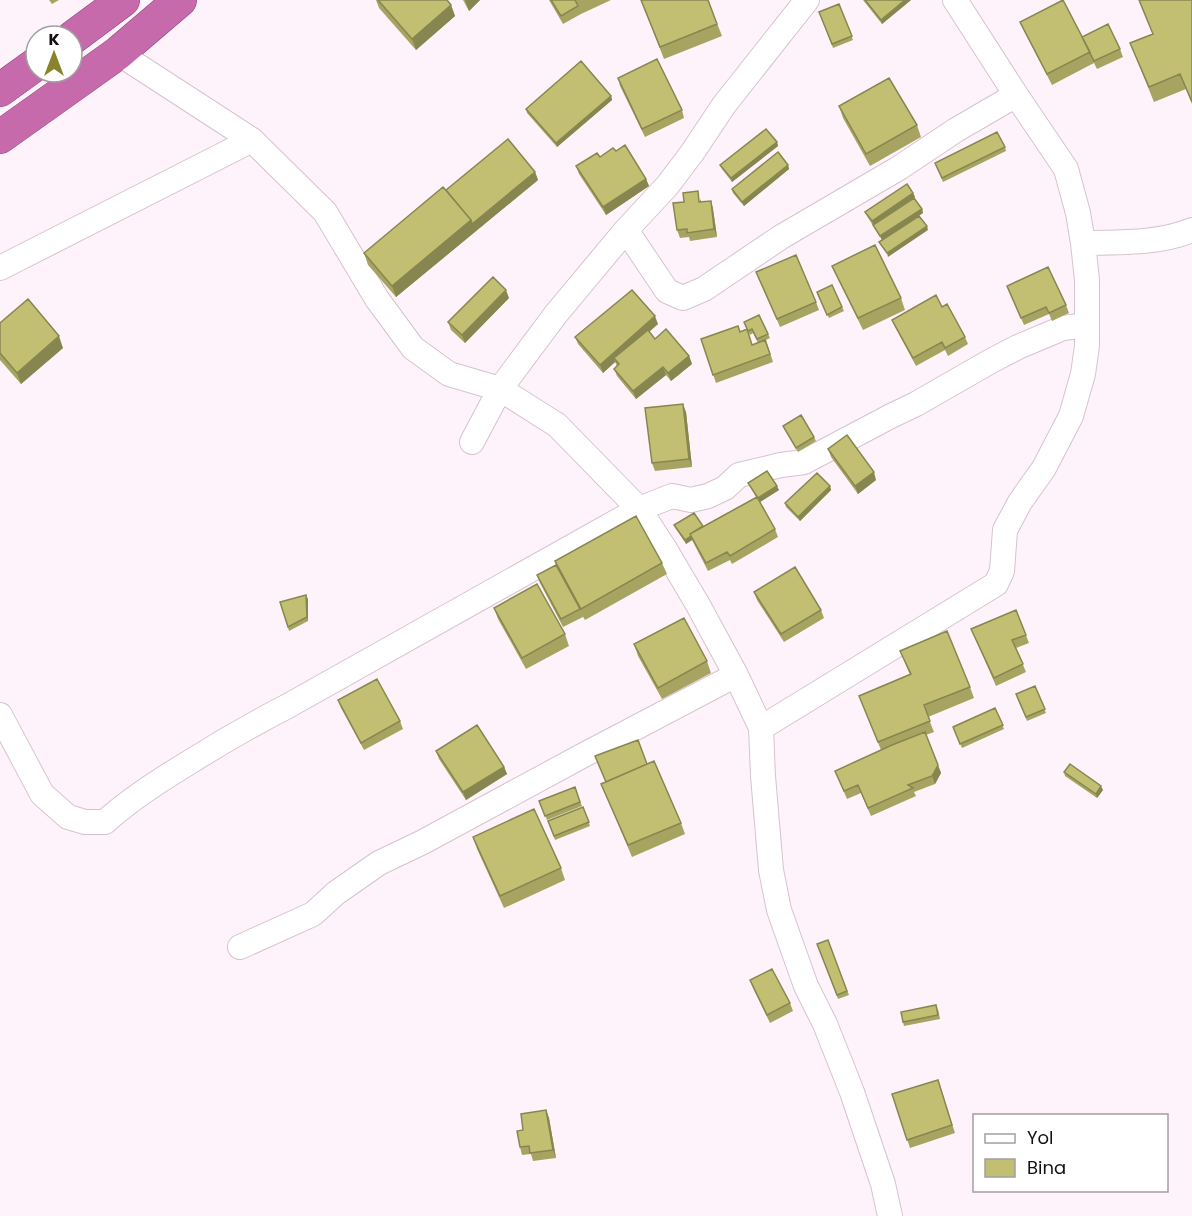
<svg xmlns="http://www.w3.org/2000/svg" width="1192" height="1216" font-family="Poppins,sans-serif">
  <rect width="100%" height="100%" fill="#fff3fb"/>
  <g fill="none" stroke-linecap="round" stroke-linejoin="round">
    <defs>
      <path id="minor" d="M118 53 252 140 325 212 377 299 413 348 449 374 500 389 557 425 639 509 665 549 698 605 736 675 761 728 763 776 771 870 779 910 806 986 825 1024 852 1092 883 1184 890 1216
        M626 230 667 291 683 298 704 289 781 237 899 168 956 130 1016 95
        M1083 243C1119 242 1158 244 1192 230
        M0 268 252 140
        M472 442 500 389 556 314 626 230 667 186 692 153 724 105 807 0
        M0 715 42 794 68 817 85 822H105C129 800 157 782 185 765 218 744 251 725 286 707L639 509 672 496 691 500 708 496 725 488 739 475 781 465 804 462 891 416 916 404 991 361 1018 347 1063 328 1087 325
        M761 728 996 584 1002 571 1005 530 1020 502 1044 468 1071 416 1083 374 1087 346V280L1083 243 1078 213 1066 169 1016 95 955 0
        M240 947 313 914 336 893 379 863 423 842 580 757 736 675"/>
      <path id="highway" d="M72 38 123 0
        M0 90 36 64
        M0 137 118 53 180 0"/>
    </defs>
    <use href="#minor" stroke="#d5c3cf" stroke-width="26"/>
    <use href="#highway" stroke="#884a76" stroke-width="34"/>
    <use href="#minor" stroke="#fff" stroke-width="24"/>
    <use href="#highway" stroke="#c66aac" stroke-width="33"/>
  </g>
  <path fill="#a7a462" d="M49 0H59L52 4Z
    M376 0H447L451 5 455 16 416 50 379 8Z
    M463 0H480L469 11Z
    M549 0H611L581 14 563 24Z
    M641 0H708L722 36 664 59Z
    M863 0H911L882 24Z
    M1139 0H1192V104L1186 89 1154 102 1130 43 1153 34Z
    M839 4 853 40 833 48 819 12Z
    M1020 22 1082 37 1120 49 1123 57 1097 69 1094 63 1052 85 1025 33Z
    M618 78 682 110 684 118 645 137 620 86Z
    M611 96 612 100 557 147 527 113 526 109Z
    M839 106 917 125 921 137 870 166 843 118Z
    M777 142 778 146 732 182 722 169 720 165Z
    M1005 147 1006 151 943 182 935 163Z
    M600 157 646 179 649 186 606 215 579 174 576 166Z
    M788 165 789 169 744 206 733 193 732 189Z
    M535 172 538 180 396 297 368 265 364 253 446 190Z
    M913 193 915 197 894 211 922 209 923 213 882 240 867 216 865 212Z
    M701 199V202L711 201 713 209 717 237 690 241 689 237 680 238 677 230Z
    M832 266 901 298 905 310 863 330 837 277Z
    M756 272 816 302 819 310 780 327Z
    M1007 286 1066 305 1069 313 1052 321 1049 314 1024 325Z
    M818 296 842 307 844 311 829 318Z
    M509 298 465 343 451 330 448 322Z
    M942 307 965 337 968 344 948 356 945 350 916 366 895 327 892 320Z
    M759 315 770 338 766 340 773 362 716 383 701 339 740 332 752 345 758 343 753 333 750 335 744 322Z
    M0 323 63 348 21 384 0 360Z
    M658 324 649 331 655 339 689 356 692 364 671 381 666 375 636 399 617 376 614 369 617 366 615 362 603 373 578 344 575 337Z
    M686 412 692 467 655 471 652 463Z
    M783 426 814 437 816 441 798 452Z
    M828 449 876 480 858 494 831 457Z
    M748 483 779 490 760 502 775 529 778 537 732 564 730 560 708 571 692 540 686 544 676 529 674 525 703 526 756 497Z
    M830 486 831 490 800 521 786 507 785 503Z
    M555 561 662 563 667 574 585 620 582 615 583 617 563 627 540 583 537 575 556 565Z
    M754 592 821 610 824 618 784 642 757 600Z
    M308 599V621L289 631 280 602Z
    M494 608 565 634 569 646 526 669 498 619Z
    M1016 610 1029 643 1016 648 1026 672 996 686 971 629Z
    M634 644 707 661 711 673 662 699 638 656Z
    M900 651 970 687 974 698 928 717 934 732 926 735 941 773 935 784 914 792 916 796 871 816 861 793 847 799 835 771 881 750 859 696 910 675Z
    M1035 686 1046 713 1027 721 1016 694Z
    M338 700 400 721 403 729 364 750 341 708Z
    M995 708 1004 729 962 748 953 727Z
    M436 751 504 767 507 774 466 800 439 759Z
    M647 764 681 823 685 834 632 857 601 784Z
    M1064 772 1103 790 1097 798 1065 776Z
    M575 787 582 806 547 820 539 801Z
    M583 807 590 826 555 840 548 821Z
    M473 837 561 868 565 880 504 908 477 849Z
    M828 940 849 995 838 999 817 944Z
    M750 980 790 1003 793 1011 770 1023 753 988Z
    M938 1009 940 1019 904 1026 903 1022Z
    M938 1080 955 1133 910 1148 892 1094Z
    M546 1110 549 1118 556 1158 533 1161 531 1154 522 1155 520 1147 523 1130Z"/>
  <path fill="#888650" d="M465 0H480L469 11Z
    M905 0H911L882 24 881 20Z
    M451 5 455 16 416 50 412 39Z
    M611 96 612 100 557 147 556 143Z
    M777 142 778 146 732 182 731 178Z
    M788 165 789 169 744 206 742 202Z
    M535 172 538 180 396 297 392 286 471 220Z
    M646 179 649 186 606 215 603 207Z
    M913 193 915 197 873 225 872 221Z
    M711 201 713 209 717 237 714 229Z
    M922 209 923 213 882 240 880 236Z
    M927 226 928 230 888 257 887 253Z
    M506 290 509 298 465 343 462 335Z
    M655 316 658 324 617 361 614 358 615 362 603 373 600 365Z
    M59 336 63 348 21 384 17 373Z
    M689 356 692 364 671 381 668 373Z
    M663 367 666 375 636 399 633 391Z
    M683 404 686 412 692 467 689 459Z
    M874 472 876 480 858 494 855 486Z
    M777 486 779 490 760 502 758 498Z
    M830 486 831 490 800 521 798 517Z
    M691 536 692 540 686 544 685 540Z
    M306 595 308 599V621L307 617Z
    M938 765 941 773 935 784 932 776Z
    M504 767 507 774 466 800 463 792Z
    M1101 786 1103 790 1097 798 1096 794Z
    M546 1110 549 1118 556 1158 553 1150Z"/>
  <path fill="#c2bf72" stroke="#888650" stroke-width="1.5" d="M378 0H447L451 5 412 39Z
    M551 0H575L578 6 561 16Z
    M641 0H708L717 24 660 47Z
    M865 0H905L881 20Z
    M1063 0 1090 52 1047 74 1020 22Z
    M1139 0H1192V102L1180 74 1149 87 1130 43 1153 34Z
    M839 4 852 36 832 44 819 12Z
    M1108 24 1120 49 1094 61 1082 37Z
    M657 59 682 110 642 129 618 78Z
    M581 61 611 96 556 143 526 109Z
    M889 78 917 125 866 154 839 106Z
    M766 129 777 142 731 178 720 165Z
    M997 132 1005 147 942 178 935 163Z
    M508 139 535 172 472 224 471 220 446 190Z
    M625 145 646 179 603 207 576 166 597 153 600 157 613 148 616 151Z
    M778 152 788 165 742 202 732 189Z
    M907 184 913 193 872 221 865 212Z
    M443 187 471 220 392 286 364 253Z
    M698 191 699 202 711 201 714 229 687 233V229L677 230 673 203 684 202 683 193Z
    M914 198 922 209 880 236 873 225Z
    M919 216 927 226 887 253 879 242Z
    M875 245 901 298 858 318 832 266Z
    M796 255 816 302 777 319 756 272Z
    M1048 267 1066 305 1049 313 1046 307 1021 318 1007 286Z
    M493 277 506 290 462 335 448 322Z
    M832 285 842 307 827 315 817 292Z
    M632 290 655 316 600 365 575 337Z
    M936 295 942 307 947 304 965 337 945 348 942 342 913 358 892 320Z
    M28 299 59 336 17 373 0 353V323Z
    M759 315 768 334 757 339 752 329 748 331 744 322Z
    M738 326 740 332 747 329 752 345 765 340 770 354 713 375 701 339Z
    M666 329 689 356 668 373 663 367 633 391 614 369 619 364 614 358 648 330 655 339Z
    M683 404 689 459 652 463 645 408Z
    M801 415 814 437 796 448 783 426Z
    M847 435 874 472 855 486 828 449Z
    M767 471 777 486 758 498 748 483Z
    M817 473 830 486 798 517 785 503Z
    M757 497 775 529 730 556 727 552 706 563 690 534Z
    M694 513 703 526 690 534 691 536 685 540 674 525Z
    M636 516 662 563 581 609 555 561Z
    M556 565 580 609 561 619 537 575Z
    M795 567 821 610 781 634 754 592Z
    M537 584 565 634 522 658 494 608Z
    M306 595 307 617 288 627 280 602Z
    M1016 610 1026 635 1012 640 1023 664 994 678 971 629Z
    M684 618 707 661 658 688 634 644Z
    M947 631 970 687 924 705 930 721 878 742 859 696 911 674 900 651Z
    M377 679 400 721 361 743 338 700Z
    M1035 686 1045 709 1026 717 1016 694Z
    M995 708 1003 725 960 744 953 727Z
    M477 725 504 767 463 792 436 751Z
    M925 732 938 765 932 776 908 785 913 788 868 808 858 785 844 791 835 771 892 745Z
    M638 740 647 764 606 782 595 756Z
    M654 761 681 823 628 845 601 784Z
    M1070 764 1101 786 1096 794 1064 772Z
    M575 787 580 802 545 816 539 801Z
    M583 807 589 822 554 836 548 821Z
    M534 809 561 868 500 896 473 837Z
    M828 940 847 991 837 995 817 944Z
    M772 969 790 1003 767 1015 750 980Z
    M936 1005 938 1015 903 1022 901 1012Z
    M938 1080 952 1125 907 1140 892 1094Z
    M546 1110 553 1150 530 1153 529 1146 520 1147 517 1131 523 1130 521 1114Z"/>
  <rect x="973" y="1114" width="195" height="78" fill="#ffffff" stroke="#a29fa1" stroke-width="1.5"/>
  <rect x="985" y="1134" width="30" height="9" fill="#ffffff" stroke="#a29fa1" stroke-width="1.5"/>
  <text x="1027" y="1144" font-size="18" fill="#161013">Yol</text>
  <rect x="985" y="1159" width="30" height="18" fill="#c2bf72" stroke="#a29fa1" stroke-width="1.5"/>
  <text x="1027" y="1174" font-size="18" fill="#161013">Bina</text>
  <g transform="translate(54 54)"><circle r="28" fill="#ffffff" stroke="#a29fa1" stroke-width="1.5"/>
  <path d="M0-4.5L10 22L0 15L-10 22Z" fill="#88832c"/>
  <text y="-9" font-size="16" font-weight="bold" text-anchor="middle" fill="#161013">K</text>
  </g>
</svg>
